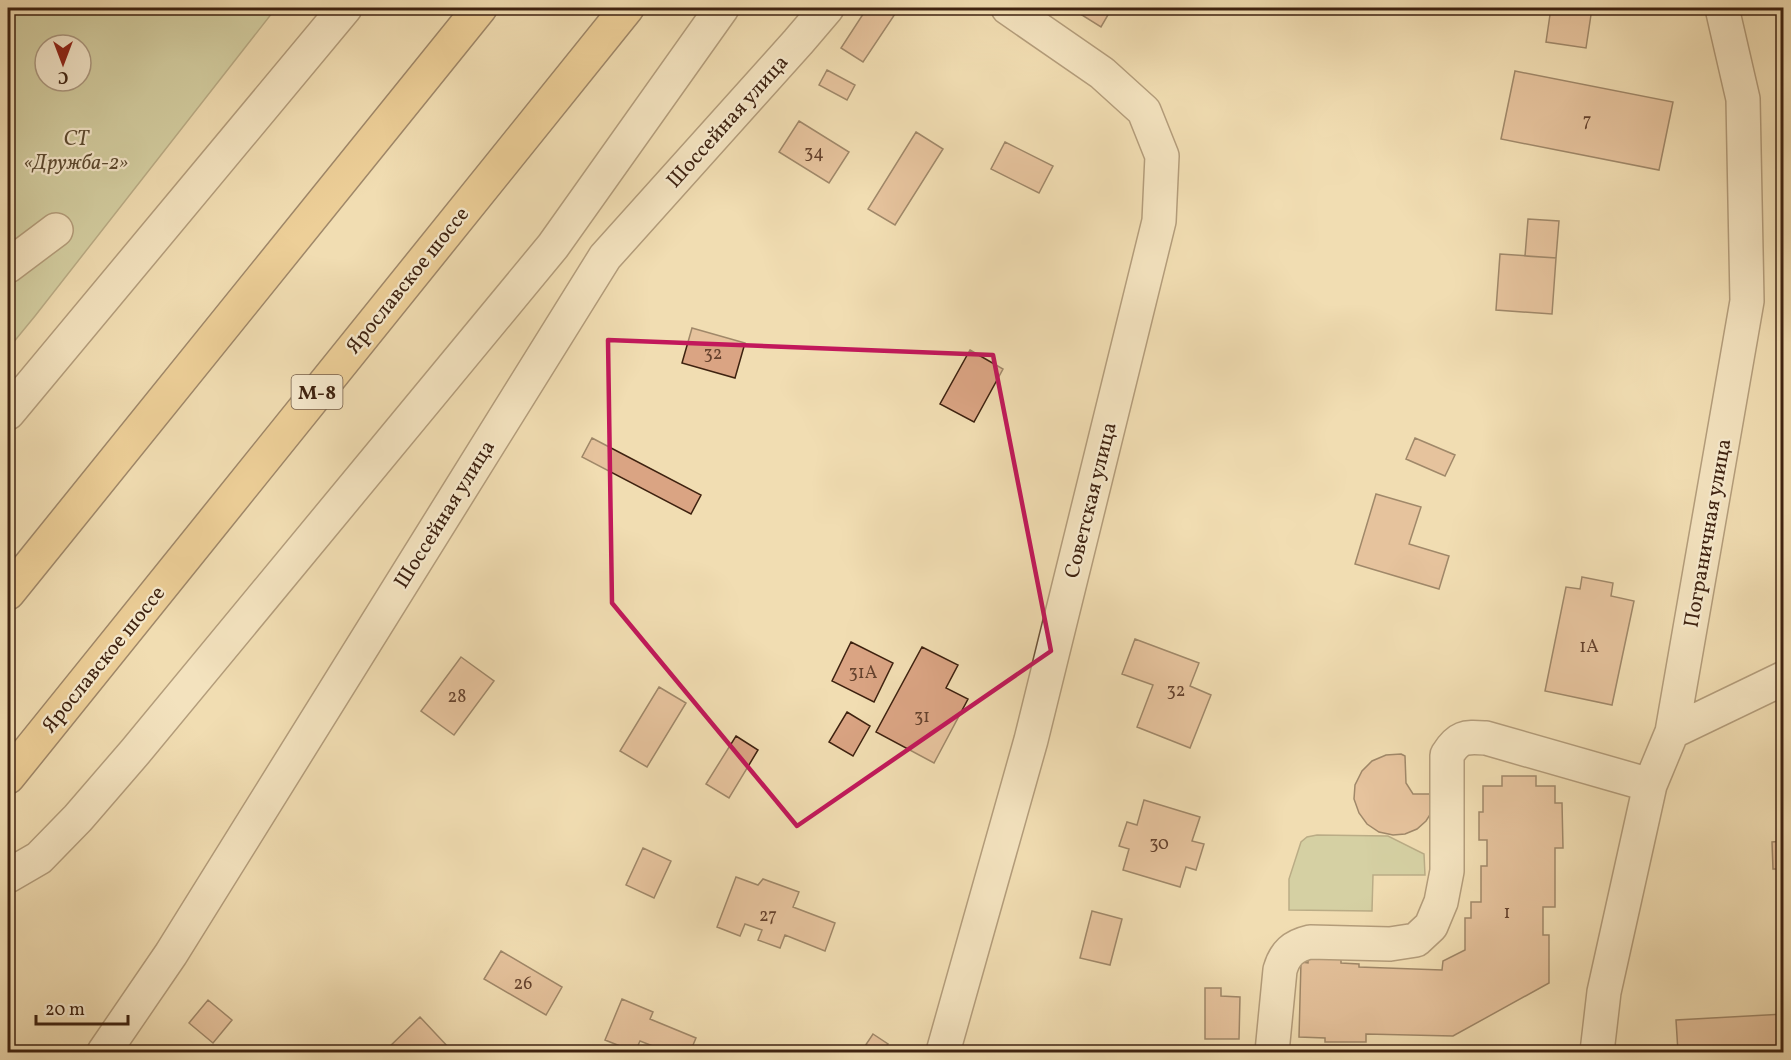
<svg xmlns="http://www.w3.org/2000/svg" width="1791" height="1060" font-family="Vollkorn,serif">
  <rect width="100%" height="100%" fill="#f1ddb2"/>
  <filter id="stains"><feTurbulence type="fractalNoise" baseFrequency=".00333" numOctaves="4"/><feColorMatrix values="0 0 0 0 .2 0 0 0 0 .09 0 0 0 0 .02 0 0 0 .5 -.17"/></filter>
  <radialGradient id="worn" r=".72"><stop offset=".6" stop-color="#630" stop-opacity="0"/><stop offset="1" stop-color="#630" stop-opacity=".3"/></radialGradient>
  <path fill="#b4c290" stroke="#797250" stroke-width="1.5" fill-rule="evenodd" d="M8 8H276L35 316 8 349ZM45 45H81V81H45Z
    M1317 835 1388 836 1424 854 1425 875H1373L1372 911 1289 910V879L1301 842 1307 837Z"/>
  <path fill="#daa483" stroke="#3e2210" stroke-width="1.5" d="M867 8H899L863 62 841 48Z
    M1079 8H1112L1101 27 1077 12Z
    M1551 8H1592L1586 48 1546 42Z
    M827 70 855 85 847 100 819 85Z
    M1515 71 1673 102 1659 170 1501 139Z
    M799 121 849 152 829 183 779 152Z
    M916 132 943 149 895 225 868 209Z
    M1005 142 1053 166 1039 193 991 169Z
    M1528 219 1559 221 1556 258 1525 256Z
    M1500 254 1556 258 1552 314 1496 310Z
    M692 328 745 343 735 378 682 363Z
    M970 350 1003 369 974 422 940 404Z
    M592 438 701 495 691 514 582 457Z
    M1415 438 1455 455 1445 476 1406 459Z
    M1376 494 1421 507 1409 544 1449 556 1439 589 1355 564Z
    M1582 577 1613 583 1611 596 1634 601 1612 705 1545 691 1566 587 1580 589Z
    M1135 639 1199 663 1190 686 1211 695 1190 748 1137 727 1153 685 1122 674Z
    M851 642 893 663 874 702 832 681Z
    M922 647 958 665 946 688 968 699 934 763 876 732Z
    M461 657 494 681 454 735 421 711Z
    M659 687 686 703 647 767 620 751Z
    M847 712 870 726 853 756 829 742Z
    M736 736 758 750 729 798 706 784Z
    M1401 754 1405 756 1406 783 1413 794H1435L1433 810 1426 821 1417 829 1405 834 1393 835 1379 832 1367 824 1359 813 1354 799 1355 785 1362 771 1372 761 1386 755Z
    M1502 776H1536V786H1555V803H1562L1563 848H1555V907H1543V935H1549V983L1453 1036 1366 1034V1042H1325V1038L1299 1037 1301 962 1308 963V956L1341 957V963L1359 964V967L1442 970 1443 961 1465 950V918H1471V902H1481V866H1487V840H1479V812H1483V786H1502Z
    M1144 800 1200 817 1192 841 1204 844 1196 870 1186 867 1180 887 1123 870 1129 849 1119 846 1127 822 1137 825Z
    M1784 841V869H1773L1772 842Z
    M643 848 671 861 654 898 626 885Z
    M736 877 758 885 763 879 799 892 793 907 835 923 825 951 785 935 780 948 758 940 762 930 745 924 740 936 717 927Z
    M1092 911 1122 919 1110 965 1080 958Z
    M501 951 562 987 546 1015 484 979Z
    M1205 988H1221V996L1240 997 1239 1039H1205Z
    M622 999 653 1012 650 1019 696 1038 690 1052H668L640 1041 635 1052 605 1040Z
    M208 1000 232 1020 213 1043 189 1023Z
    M1784 1014V1052H1678L1676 1020Z
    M420 1017 450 1049 447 1052H384Z
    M873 1034 888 1044 882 1052H861Z"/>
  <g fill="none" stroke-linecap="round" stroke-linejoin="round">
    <defs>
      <path id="minor" d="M8 266 56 230
        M8 413 345 8
        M1672 732 1784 678
        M8 876 39 858 78 818 135 752 553 246 722 8
        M104 1052 171 954 605 257 798 42 827 8
        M943 1052 1031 740 1159 221 1162 156 1144 111 1102 73 1008 8
        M1272 1052 1280 970C1285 953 1293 946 1310 942L1390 944 1416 940 1431 926 1441 902 1447 871V755C1459 736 1465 737 1486 738L1650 785
        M1597 1052 1604 992 1650 785 1672 732 1747 301 1743 99 1722 8"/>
      <path id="highway" d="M8 593 480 8
        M8 777 627 8"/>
    </defs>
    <use href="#minor" stroke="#6b5138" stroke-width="36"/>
    <use href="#highway" stroke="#3e2210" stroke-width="36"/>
    <use href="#minor" stroke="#f6e9cd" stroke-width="33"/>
    <use href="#highway" stroke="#e8be79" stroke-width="33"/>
  </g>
  <path d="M0 0H1791V1060H0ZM608 340 993 355 1051 651 797 826 612 603Z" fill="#f1ddb2" fill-opacity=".55" fill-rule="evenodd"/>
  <path fill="none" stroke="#c2185b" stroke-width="4.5" stroke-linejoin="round" d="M608 340 993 355 1051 651 797 826 612 603Z"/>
  <g text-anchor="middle" stroke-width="4.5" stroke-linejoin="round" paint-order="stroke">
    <g font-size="18" fill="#65422d">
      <text x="1587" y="126">7</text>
      <text x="814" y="158">34</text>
      <text x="713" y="359">32</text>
      <text x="1589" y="652">1А</text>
      <text x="863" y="678">31А</text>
      <text x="1176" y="696">32</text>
      <text x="457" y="702">28</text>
      <text x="922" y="722">31</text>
      <text x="1159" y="849">30</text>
      <text x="1507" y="918">1</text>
      <text x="768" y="921">27</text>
      <text x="523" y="989">26</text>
    </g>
    <rect fill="#f6e9cd" stroke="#755e49" stroke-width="1.5" x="291.5" y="375" width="51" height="34" rx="4.5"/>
    <g font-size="20" font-weight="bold" fill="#3e2210">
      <text x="317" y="399">М-8</text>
    </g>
    <g font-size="21" fill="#3e2210" stroke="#f6e9cd">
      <text transform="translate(727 121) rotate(-48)" y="7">Шоссейная улица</text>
      <text transform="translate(407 280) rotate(-51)" y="7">Ярославское шоссе</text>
      <text transform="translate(1090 500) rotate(-76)" y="7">Советская улица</text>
      <text transform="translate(444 514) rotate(-58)" y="7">Шоссейная улица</text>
      <text transform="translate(1707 533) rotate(-80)" y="7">Пограничная улица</text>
      <text transform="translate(103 659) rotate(-51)" y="7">Ярославское шоссе</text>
    </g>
    <g font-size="21" font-style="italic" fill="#5c4a30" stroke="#f6e9cd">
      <text x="76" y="145">СТ<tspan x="76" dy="24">«Дружба-2»</tspan></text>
    </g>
  </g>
  <rect width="1791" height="1060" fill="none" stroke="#f1ddb2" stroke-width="30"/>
  <rect x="9" y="9" width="1773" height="1042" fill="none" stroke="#3e2210" stroke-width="3"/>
  <rect x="15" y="15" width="1761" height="1030" fill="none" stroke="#3e2210" stroke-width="1.5"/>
  <g transform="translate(63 63) rotate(180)"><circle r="28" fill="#f6e9cd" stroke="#ac9981" stroke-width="1.5"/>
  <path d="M0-4.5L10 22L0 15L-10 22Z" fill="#8f2418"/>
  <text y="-9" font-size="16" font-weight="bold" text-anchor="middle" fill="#3e2210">С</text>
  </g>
  <path d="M36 1015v9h92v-9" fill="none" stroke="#3e2210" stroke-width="3"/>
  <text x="45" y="1015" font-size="18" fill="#3e2210" stroke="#f6e9cd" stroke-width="4.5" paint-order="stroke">20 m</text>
  <rect width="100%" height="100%" filter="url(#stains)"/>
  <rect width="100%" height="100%" fill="url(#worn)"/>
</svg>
